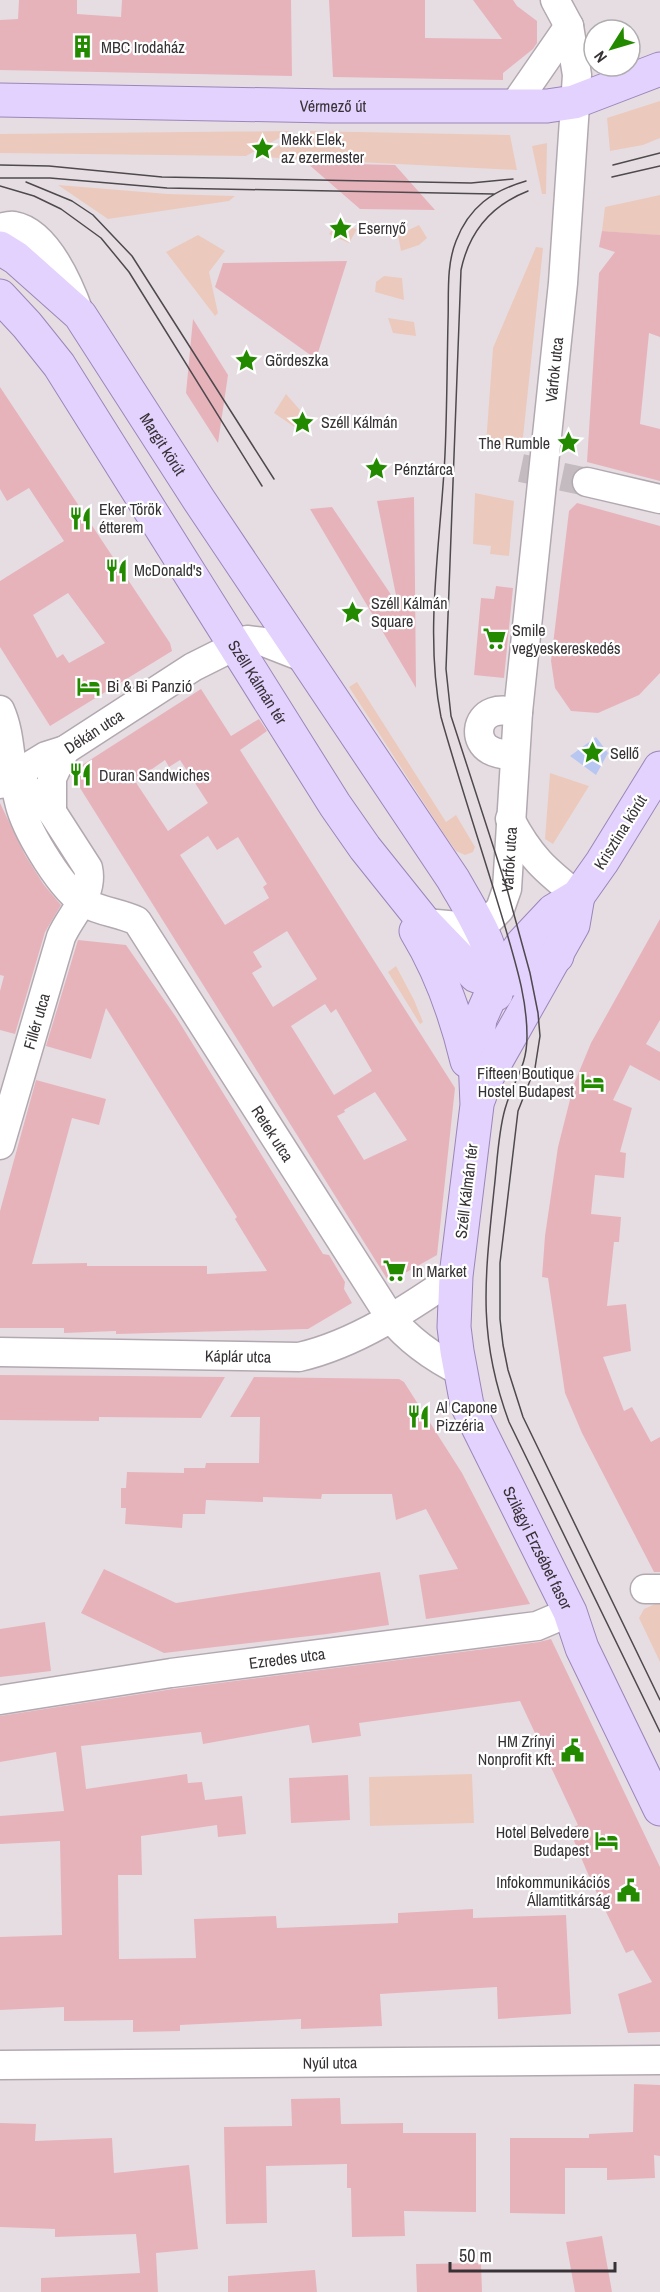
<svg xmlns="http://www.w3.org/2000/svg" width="660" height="2292" font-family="'Archivo Narrow',sans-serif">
  <rect width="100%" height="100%" fill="#e6dde3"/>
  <path fill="#ebcabd" d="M660 101V138L643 145 610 151 607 118Z
    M292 131 246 156 0 153V134Z
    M307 131 510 135 517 170 261 157V155Z
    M547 143 546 194H542L532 146Z
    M58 185 168 194 235 196 229 201 108 219Z
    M660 195V283L655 235 602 231 605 207Z
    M336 224 357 229 349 243 329 234Z
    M419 225 427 238 419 245 401 251 398 235Z
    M198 235 225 251 209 272 218 313 215 316 166 252Z
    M536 247 543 248 522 447 486 444 493 348Z
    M384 276 402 278 404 300 375 292 376 282Z
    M388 318 414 322 416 336 393 333Z
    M286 394 300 410 296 428 274 413Z
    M475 493 514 501 509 556 490 554 491 546 473 544Z
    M357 682 446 822 456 815 475 847 473 852 465 855 456 851 444 834 349 687Z
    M550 773 589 786 553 844 545 839Z
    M396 966 414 1000 423 1022 420 1024 388 972Z
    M655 1604H660V1662L639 1618 644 1609Z
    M472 1774 474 1823 370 1826 369 1777Z"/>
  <path fill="#b8c7f1" d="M596 737 608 753 596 775 570 756Z"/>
  <path fill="#e7b3bb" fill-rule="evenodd" d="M19 0H77V14L121 17 122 0H291L292 76 0 70V20L18 19Z
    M329 0H425V38L502 39 473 0H513L517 6 537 21V43L533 49 503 73V80L333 77Z
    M307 163 395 165 435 210 360 209Z
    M602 231 660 235V337L649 333 640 424 660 429V481L587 462 599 273 615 252 599 247Z
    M347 261 316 359 215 287 223 263Z
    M193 319 228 375 218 443 186 393Z
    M0 387 170 643 172 651 50 726 0 647V581L64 541 29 488 7 501 0 489ZM68 593 105 643 69 663 63 654 57 658 33 615Z
    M414 497 415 583 416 688 310 509 332 507 398 605 377 501Z
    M577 503 660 526V673L639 695 598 713 571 711 555 688 551 661 569 511Z
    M496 586 513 588 504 678 474 675 481 598 494 599Z
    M201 689 231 736 259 719 267 731 240 750 455 1088 437 1255 389 1282 75 780 79 767ZM165 760 169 767 180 760 208 803 168 831 135 781ZM208 836 217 850 238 837 267 884 263 887 269 898 225 925 180 855ZM287 931 317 979 273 1007 252 973 262 967 253 952ZM325 1004 331 1013 336 1009 372 1071 334 1095 291 1026ZM375 1092 407 1140 364 1160 337 1116 345 1112 344 1110Z
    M0 803 25 855 44 885 61 905 45 932 15 1034 0 1030V991L4 976 0 975Z
    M660 919V1020L646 1044 660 1052V1081L630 1065 613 1100 632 1108 620 1152 626 1153 624 1178 595 1175 591 1214 621 1217 619 1242H614L607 1306 626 1304 631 1351 603 1357 624 1411 632 1407 651 1442 660 1437V1572H654L582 1433 565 1393 548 1278 542 1277 545 1236 558 1147 574 1084 591 1043Z
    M78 940 126 945 176 1017 323 1254 329 1255 345 1282 344 1289 352 1303 308 1329 116 1334V1331L64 1333V1328H0V1211L36 1080 106 1099 99 1125 72 1118 32 1264 87 1263V1266H207V1274L267 1271 235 1219 237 1217 106 1008 91 1059 46 1046Z
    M0 1375 128 1376 225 1377 201 1418 99 1417V1421L0 1420Z
    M254 1377 399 1379 404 1382 462 1473 530 1604 426 1619 419 1575 458 1569 426 1509 396 1520 392 1494H322L321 1499 263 1497V1502L206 1500 205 1514H183L182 1528 125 1524 126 1508H121V1488H126L127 1472 184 1473V1468H205L206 1463H259L260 1417H230Z
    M104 1569 176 1603 380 1572 389 1625 327 1634 164 1653 81 1613Z
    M45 1622 51 1671 0 1677V1629Z
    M551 1639 660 1867V2032L628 2033 618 1994 652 1982 633 1950 626 1953 591 1881 569 1829 578 1825 520 1701 359 1723 361 1736 312 1743 309 1725 203 1744 201 1732 81 1746 86 1789 187 1774 188 1783 202 1782 205 1800 242 1796 246 1834 218 1837 217 1825 141 1836 142 1875H118L119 1959 196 1958 194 1919 276 1916 277 1928 398 1923V1913L473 1909V1918L566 1915 571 2014 498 2019 497 1987 380 1994 382 2026 301 2029V2019L180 2025V2031L133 2032V2020L64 2021V2007L0 2010V1937L62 1935 60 1841 0 1844V1816L64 1811 56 1752 0 1762V1716L173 1689 539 1642Z
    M348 1775 350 1820 291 1823 289 1778Z
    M634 2084 660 2085V2156L654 2155 655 2178 607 2180V2168H565V2214L510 2213V2138H589V2134L633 2132Z
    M340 2098 341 2124 403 2123V2133H476V2212L404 2211 405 2236 352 2237 351 2188H347V2164L266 2166 267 2223 226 2224 224 2127 292 2126 291 2099Z
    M0 2123 36 2124 35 2141 112 2138 114 2173 189 2165 198 2249 156 2253 158 2292H41V2278L140 2273 136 2234 55 2237V2229L0 2227Z
    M602 2236 612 2292H575L566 2242Z
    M481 2263 482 2292H417L416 2264Z
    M315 2270 317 2292H228V2276Z"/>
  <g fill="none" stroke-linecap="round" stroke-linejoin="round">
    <path stroke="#c3bbc0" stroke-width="28" stroke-dasharray="28 14" stroke-linecap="butt" d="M521 468 587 482"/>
    <defs>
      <g id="minor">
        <path d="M513 107 569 26"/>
        <path d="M0 228C4 227 10 225 14 226 47 232 70 287 80 315"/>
        <path d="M587 482 660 499"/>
        <path id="s1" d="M0 710C10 732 9 755 14 778 16 788 18 799 21 809 29 834 62 891 85 903 102 912 120 913 137 921L390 1317C410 1342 434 1358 462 1372"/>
        <path d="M514 756C506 755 497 754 490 750 474 741 476 718 493 712 501 709 509 711 518 712"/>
        <path id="s2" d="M0 784 46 756 65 750 193 667 247 640 264 642 305 658"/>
        <path d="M52 812V778L65 750"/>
        <path d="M510 819C530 857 545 870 578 896"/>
        <path d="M425 923 481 928"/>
        <path id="s3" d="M471 948 481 928 500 909 507 889 518 712 563 283 577 75 569 26 555 0"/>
        <path id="s4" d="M0 1145 61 937C71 914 94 895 88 868L52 812 13 775"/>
        <path id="s5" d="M0 1352 299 1357C356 1344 409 1308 456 1276"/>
        <path d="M645 1589H660"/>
        <path id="s6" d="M0 1700 171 1673 537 1626 570 1612"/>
        <path id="s7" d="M0 2065 660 2060"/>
      </g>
      <g id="major">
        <path id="s8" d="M0 100 331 106H547L574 102 660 69"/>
        <path id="s9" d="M0 248 16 258 80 315 199 500 453 879C474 916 498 950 496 994"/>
        <path id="s10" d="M0 296 27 325 59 365 335 805 365 848 425 923 476 976 497 981 520 978 557 956"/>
        <path id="s11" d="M660 768 602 862 578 896 553 911 522 944 497 981 480 1019 475 1057 477 1105 456 1276 454 1327 457 1351 467 1405 570 1612 582 1648 660 1809"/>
        <path d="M416 931C441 972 456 1015 467 1061"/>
        <path d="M479 1098 486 1079 573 925 578 896"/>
      </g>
    </defs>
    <use href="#minor" stroke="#b2a9b0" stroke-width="31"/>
    <use href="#major" stroke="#9b86b8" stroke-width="35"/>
    <use href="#minor" stroke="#fff" stroke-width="28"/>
    <use href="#major" stroke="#e3d1fe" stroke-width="33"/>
    <path stroke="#4e494d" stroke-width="1.5" d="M0 165 49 166 162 177 471 183 513 179
      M613 165 660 153
      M612 177 660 166
      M0 178H50L167 188 494 194
      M526 181C492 191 469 207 456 241 446 266 449 295 448 322 447 366 447 410 445 454 441 540 424 632 441 717 461 788 485 859 506 930 516 965 527 999 527 1036 527 1069 513 1080 505 1109 498 1133 497 1165 494 1190 485 1278 477 1336 509 1422L660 1732
      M26 182 72 201 93 215 132 256 274 479
      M0 186 34 196 61 209 101 238 129 272 262 486
      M528 191C492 205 469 232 461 270L446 669 451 716 507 889 530 973 538 1013 540 1036 535 1068 518 1111 500 1263V1319L503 1345 508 1370 523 1417 660 1700"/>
  </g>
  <defs>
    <symbol id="building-bare" viewBox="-9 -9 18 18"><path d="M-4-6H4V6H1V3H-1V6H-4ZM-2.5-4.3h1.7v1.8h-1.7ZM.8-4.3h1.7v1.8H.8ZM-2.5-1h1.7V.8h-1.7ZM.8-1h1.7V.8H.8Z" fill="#238a00" stroke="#fff" stroke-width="2.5" paint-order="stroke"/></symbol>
    <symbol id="sight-bare" viewBox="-9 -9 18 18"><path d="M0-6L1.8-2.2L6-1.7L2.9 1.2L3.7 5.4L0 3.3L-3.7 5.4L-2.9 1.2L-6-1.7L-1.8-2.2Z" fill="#238a00" stroke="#fff" stroke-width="2.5" paint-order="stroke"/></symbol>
    <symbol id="restaurant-bare" viewBox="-9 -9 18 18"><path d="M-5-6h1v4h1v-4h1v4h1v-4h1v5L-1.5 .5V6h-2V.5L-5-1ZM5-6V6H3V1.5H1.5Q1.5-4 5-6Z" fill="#238a00" stroke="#fff" stroke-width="2.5" paint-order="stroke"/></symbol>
    <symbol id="supermarket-bare" viewBox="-9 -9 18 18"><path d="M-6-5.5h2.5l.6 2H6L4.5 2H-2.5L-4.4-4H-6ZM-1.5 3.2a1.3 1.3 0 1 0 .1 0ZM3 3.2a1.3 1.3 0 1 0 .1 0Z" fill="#238a00" stroke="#fff" stroke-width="2.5" paint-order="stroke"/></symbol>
    <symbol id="hotel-bare" viewBox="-9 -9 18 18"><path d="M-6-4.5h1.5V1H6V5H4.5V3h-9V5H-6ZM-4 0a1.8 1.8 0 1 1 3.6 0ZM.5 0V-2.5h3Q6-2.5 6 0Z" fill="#238a00" stroke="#fff" stroke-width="2.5" paint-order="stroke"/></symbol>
    <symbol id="civic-bare" viewBox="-9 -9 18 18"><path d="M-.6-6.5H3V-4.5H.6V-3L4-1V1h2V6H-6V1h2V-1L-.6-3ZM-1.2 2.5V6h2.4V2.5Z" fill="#238a00" stroke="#fff" stroke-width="2.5" paint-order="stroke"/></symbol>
  </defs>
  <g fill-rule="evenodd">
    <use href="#building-bare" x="66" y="30" width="33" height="33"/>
    <use href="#sight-bare" x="246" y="132" width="33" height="33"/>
    <use href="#sight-bare" x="324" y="212" width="33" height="33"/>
    <use href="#sight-bare" x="230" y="344" width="33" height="33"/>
    <use href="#sight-bare" x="286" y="406" width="33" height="33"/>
    <use href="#sight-bare" x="552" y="426" width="33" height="33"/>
    <use href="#sight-bare" x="360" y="452" width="33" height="33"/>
    <use href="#restaurant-bare" x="64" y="502" width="33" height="33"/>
    <use href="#restaurant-bare" x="100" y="554" width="33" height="33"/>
    <use href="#sight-bare" x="336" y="596" width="33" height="33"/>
    <use href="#supermarket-bare" x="478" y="622" width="33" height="33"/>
    <use href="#hotel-bare" x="72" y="670" width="33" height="33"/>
    <use href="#sight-bare" x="576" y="736" width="33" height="33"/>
    <use href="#restaurant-bare" x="64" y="758" width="33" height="33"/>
    <use href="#hotel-bare" x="576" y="1066" width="33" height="33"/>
    <use href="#supermarket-bare" x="378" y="1254" width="33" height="33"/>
    <use href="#restaurant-bare" x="402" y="1400" width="33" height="33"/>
    <use href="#civic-bare" x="556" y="1734" width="33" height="33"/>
    <use href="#hotel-bare" x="590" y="1824" width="33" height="33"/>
    <use href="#civic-bare" x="612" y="1874" width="33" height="33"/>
  </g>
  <g text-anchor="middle" stroke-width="4.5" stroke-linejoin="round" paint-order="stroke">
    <g font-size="16" fill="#363235" stroke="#fff" text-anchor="start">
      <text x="101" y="53">MBC Irodaház</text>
      <text x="281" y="145">Mekk Elek,<tspan x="281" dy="18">az ezermester</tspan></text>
      <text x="358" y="234">Esernyő</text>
      <text x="265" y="366">Gördeszka</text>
      <text x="321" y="428">Széll Kálmán</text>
      <text x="550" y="449" text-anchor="end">The Rumble</text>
      <text x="394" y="475">Pénztárca</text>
      <text x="99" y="515">Eker Török<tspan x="99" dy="18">étterem</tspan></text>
      <text x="134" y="576">McDonald's</text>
      <text x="371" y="609">Széll Kálmán<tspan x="371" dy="18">Square</tspan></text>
      <text x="512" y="636">Smile<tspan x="512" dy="18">vegyeskereskedés</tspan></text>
      <text x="107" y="692">Bi &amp; Bi Panzió</text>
      <text x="610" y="759">Sellő</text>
      <text x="99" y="781">Duran Sandwiches</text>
      <text x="574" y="1079" text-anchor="end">Fifteen Boutique<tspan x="574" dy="18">Hostel Budapest</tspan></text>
      <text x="412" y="1277">In Market</text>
      <text x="436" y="1413">Al Capone<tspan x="436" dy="18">Pizzéria</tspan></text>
      <text x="555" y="1747" text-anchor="end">HM Zrínyi<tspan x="555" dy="18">Nonprofit Kft.</tspan></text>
      <text x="589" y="1838" text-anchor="end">Hotel Belvedere<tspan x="589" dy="18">Budapest</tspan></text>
      <text x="610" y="1888" text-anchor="end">Infokommunikációs<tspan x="610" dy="18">Államtitkárság</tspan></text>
    </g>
    <g font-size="16" fill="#363235" stroke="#fff">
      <text dy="6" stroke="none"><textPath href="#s8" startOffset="333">Vérmező út</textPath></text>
      <text dy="6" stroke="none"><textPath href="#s3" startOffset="592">Várfok utca</textPath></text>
      <text dy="6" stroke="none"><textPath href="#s9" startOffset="258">Margit körút</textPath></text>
      <text dy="6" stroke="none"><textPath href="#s10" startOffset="465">Széll Kálmán tér</textPath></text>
      <text dy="6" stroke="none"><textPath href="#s2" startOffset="108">Dékán utca</textPath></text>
      <text transform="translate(620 832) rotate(-58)" y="6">Krisztina körút</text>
      <text dy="6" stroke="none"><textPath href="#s3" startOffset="100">Várfok utca</textPath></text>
      <text dy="6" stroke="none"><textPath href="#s4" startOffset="129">Fillér utca</textPath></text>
      <text dy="6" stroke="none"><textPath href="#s1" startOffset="524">Retek utca</textPath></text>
      <text transform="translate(466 1191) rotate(-83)" y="6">Széll Kálmán tér</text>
      <text dy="6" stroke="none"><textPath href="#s5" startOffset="238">Káplár utca</textPath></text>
      <text dy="6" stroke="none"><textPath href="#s11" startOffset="861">Szilágyi Erzsébet fasor</textPath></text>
      <text dy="6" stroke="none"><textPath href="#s6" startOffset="290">Ezredes utca</textPath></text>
      <text dy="6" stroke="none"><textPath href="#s7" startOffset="330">Nyúl utca</textPath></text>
    </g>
  </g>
  <g transform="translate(612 48) rotate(233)"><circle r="28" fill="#ffffff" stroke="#afadae" stroke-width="1.5"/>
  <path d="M0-4.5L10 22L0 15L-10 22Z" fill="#238a00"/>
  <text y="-9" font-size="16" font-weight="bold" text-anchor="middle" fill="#363235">N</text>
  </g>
  <path d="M450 2262v9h165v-9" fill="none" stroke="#363235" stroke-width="3"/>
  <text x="459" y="2262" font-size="18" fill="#363235" stroke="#ffffff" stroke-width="4.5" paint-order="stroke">50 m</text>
</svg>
